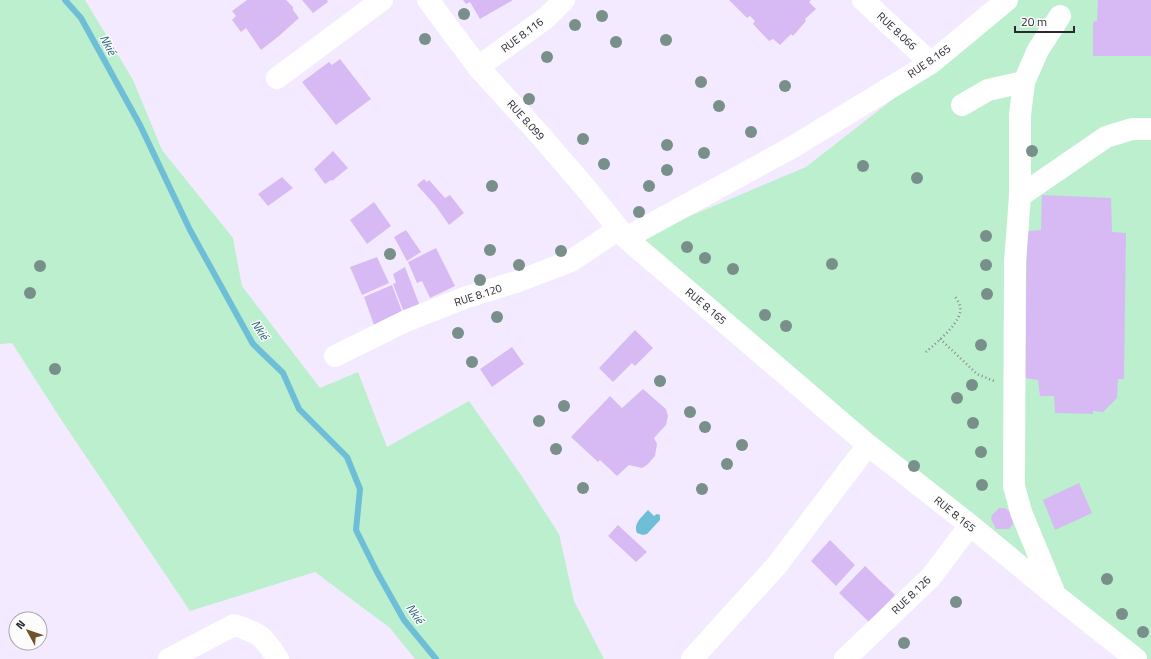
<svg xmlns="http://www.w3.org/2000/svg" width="1151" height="659" font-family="'Titillium Web',sans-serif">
  <rect width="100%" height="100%" fill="#f4eaff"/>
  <path fill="#bbefcd" d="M0 0H85L133 80 162 150 233 238 242 286 320 388 358 372 387 447 469 401 521 475 559 534 574 601 604 659H415L390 628 315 572 190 611 62 421 12 343 0 344Z
    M997 0H1151V659H1131L626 243 806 167 929 71Z"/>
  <path fill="#6dbed6" d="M648 510 654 516 657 514 660 515V520L647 534 643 535 637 533C633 523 642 517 648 510Z"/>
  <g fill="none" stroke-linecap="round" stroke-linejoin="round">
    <path stroke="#6dbed6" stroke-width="6" d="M65 0 81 18 140 125 190 230 253 344 283 373 299 409 347 457 360 489 356 530 377 572 404 620 436 659"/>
  </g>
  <path fill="#d7baf4" d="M247 0H286L293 7V10L299 18 279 36 261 50 246 28 241 32 232 20 236 16 232 11Z
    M302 0H327L328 2 313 13Z
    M463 0H513L480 19 470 2 466 4Z
    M729 0H811L809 2 816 9 805 19 806 21 793 36 791 34 780 45 773 39 769 41 753 24 755 21 750 16 747 18Z
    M1098 0H1151V56H1093V22L1097 21Z
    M340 59 371 99 336 125 302 82 329 62 332 65Z
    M333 151 348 168 332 181 331 180 325 184 314 169Z
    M282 177 293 188 268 206 258 194Z
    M424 179 427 182 429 180 445 198 450 195 464 213 449 225 435 205 417 185Z
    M1042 195 1111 198 1112 232 1126 233 1124 379H1118L1117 398 1103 412 1093 411V414L1055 413 1054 396H1040L1038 380 1025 378 1027 231 1041 230Z
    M374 202 391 226 367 244 350 220Z
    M406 230 421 252 407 261 394 237Z
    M436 248 455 286 430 298 422 281 417 283 408 262Z
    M377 257 389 283 362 295 350 267Z
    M405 267 421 309 405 315 393 284 396 283 393 274Z
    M392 285 403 314 374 325 364 297Z
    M635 330 653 348 635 366 632 363 613 382 599 368Z
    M512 347 524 364 492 387 480 369Z
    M643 389 666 409 668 416 666 425 654 438 657 444 655 456 647 465 642 468 629 465 617 476 600 460 598 462 571 437 610 396 622 408Z
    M1079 483 1092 513 1055 530 1043 500Z
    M999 508H1005L1013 514V524L1009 529H996L991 519 992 515Z
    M618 525 647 552 636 562 608 536Z
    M830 540 855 565 836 586 811 561Z
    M865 566 895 595 869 622 839 593Z"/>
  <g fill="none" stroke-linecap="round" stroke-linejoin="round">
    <path stroke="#8c8493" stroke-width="2.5" stroke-dasharray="1 3" stroke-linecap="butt" d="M940 339 977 374 994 381
      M926 352C937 342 964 321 960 306 959 302 956 298 954 295"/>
    <path stroke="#fff" stroke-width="22" d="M428 0 478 67 540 135 589 192 626 238
      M863 0 931 63
      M1007 0 931 63 791 148 626 238 868 445 970 525 1055 595 1136 659
      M478 67 546 18 564 0
      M277 78 382 0
      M962 105 988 90 1024 82
      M1020 196 1106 137 1132 129H1151
      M335 356 406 321 467 297 516 282 571 261 619 229
      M1054 592 1021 512 1014 486 1015 262 1020 196V115L1024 82 1038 50 1060 16
      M169 659 234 625C260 633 263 636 278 659
      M692 659 777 565 868 445
      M845 659 931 577 970 525"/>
  </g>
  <g fill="#798f8a">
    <circle cx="464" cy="14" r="6"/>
    <circle cx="602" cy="16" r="6"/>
    <circle cx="575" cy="25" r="6"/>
    <circle cx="425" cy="39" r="6"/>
    <circle cx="666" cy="40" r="6"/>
    <circle cx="616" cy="42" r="6"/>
    <circle cx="547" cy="57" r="6"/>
    <circle cx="701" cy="82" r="6"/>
    <circle cx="785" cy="86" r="6"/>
    <circle cx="529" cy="99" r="6"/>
    <circle cx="719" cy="106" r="6"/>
    <circle cx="751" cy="132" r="6"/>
    <circle cx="583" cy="139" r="6"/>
    <circle cx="667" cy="145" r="6"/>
    <circle cx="1032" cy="151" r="6"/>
    <circle cx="704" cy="153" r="6"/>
    <circle cx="604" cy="164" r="6"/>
    <circle cx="863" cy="166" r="6"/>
    <circle cx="667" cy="170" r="6"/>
    <circle cx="917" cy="178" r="6"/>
    <circle cx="492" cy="186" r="6"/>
    <circle cx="649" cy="186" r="6"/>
    <circle cx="639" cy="212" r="6"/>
    <circle cx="986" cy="236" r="6"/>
    <circle cx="687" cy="247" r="6"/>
    <circle cx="490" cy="250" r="6"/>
    <circle cx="561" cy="251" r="6"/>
    <circle cx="390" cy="254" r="6"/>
    <circle cx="705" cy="258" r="6"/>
    <circle cx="832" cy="264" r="6"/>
    <circle cx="519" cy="265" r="6"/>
    <circle cx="986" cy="265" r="6"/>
    <circle cx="40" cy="266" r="6"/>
    <circle cx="733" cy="269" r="6"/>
    <circle cx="480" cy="280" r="6"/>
    <circle cx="30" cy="293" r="6"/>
    <circle cx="987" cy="294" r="6"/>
    <circle cx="765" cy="315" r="6"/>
    <circle cx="497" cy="317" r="6"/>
    <circle cx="786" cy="326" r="6"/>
    <circle cx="458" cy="333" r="6"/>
    <circle cx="981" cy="345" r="6"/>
    <circle cx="472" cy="362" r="6"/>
    <circle cx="55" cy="369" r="6"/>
    <circle cx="660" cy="381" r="6"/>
    <circle cx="972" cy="385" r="6"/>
    <circle cx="957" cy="398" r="6"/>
    <circle cx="564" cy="406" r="6"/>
    <circle cx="690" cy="412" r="6"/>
    <circle cx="539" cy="421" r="6"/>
    <circle cx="973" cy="423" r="6"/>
    <circle cx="705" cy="427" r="6"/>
    <circle cx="742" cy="445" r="6"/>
    <circle cx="556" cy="449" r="6"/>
    <circle cx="981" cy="452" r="6"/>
    <circle cx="727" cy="464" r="6"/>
    <circle cx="914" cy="466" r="6"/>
    <circle cx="982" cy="485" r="6"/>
    <circle cx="583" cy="488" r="6"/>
    <circle cx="702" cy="489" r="6"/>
    <circle cx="1107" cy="579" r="6"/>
    <circle cx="956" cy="602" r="6"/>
    <circle cx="1122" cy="614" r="6"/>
    <circle cx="1143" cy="632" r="6"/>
    <circle cx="904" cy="643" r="6"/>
  </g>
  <g text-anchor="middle" stroke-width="3" stroke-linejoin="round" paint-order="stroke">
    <g font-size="11" fill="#2c2731" stroke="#fcfcfc">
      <text transform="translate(897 31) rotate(43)" y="4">RUE 8.066</text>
      <text transform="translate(522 35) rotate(-37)" y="4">RUE 8.116</text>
      <text transform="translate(929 61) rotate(-35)" y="4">RUE 8.165</text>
      <text transform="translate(526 120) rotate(48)" y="4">RUE 8.099</text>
      <text transform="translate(478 295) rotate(-18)" y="4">RUE 8.120</text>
      <text transform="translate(706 306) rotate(40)" y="4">RUE 8.165</text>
      <text transform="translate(955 514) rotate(39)" y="4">RUE 8.165</text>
      <text transform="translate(911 595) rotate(-44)" y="4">RUE 8.126</text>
    </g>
    <g font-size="12" font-style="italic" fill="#1b5d6e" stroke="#fcfcfc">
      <text transform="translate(108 45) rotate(62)" y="4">Nkié</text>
      <text transform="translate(260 330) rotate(57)" y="4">Nkié</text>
      <text transform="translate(415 614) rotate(56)" y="4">Nkié</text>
    </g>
  </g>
  <g transform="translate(28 631) rotate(310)"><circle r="19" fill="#fcfcfc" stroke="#a9a7ab"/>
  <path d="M0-3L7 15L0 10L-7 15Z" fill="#725228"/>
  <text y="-6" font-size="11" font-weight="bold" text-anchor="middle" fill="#2c2731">N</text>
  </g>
  <path d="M1015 26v6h59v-6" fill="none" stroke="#2c2731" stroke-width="2"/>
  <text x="1021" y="26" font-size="12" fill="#2c2731" stroke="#fcfcfc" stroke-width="3" paint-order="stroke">20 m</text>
</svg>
